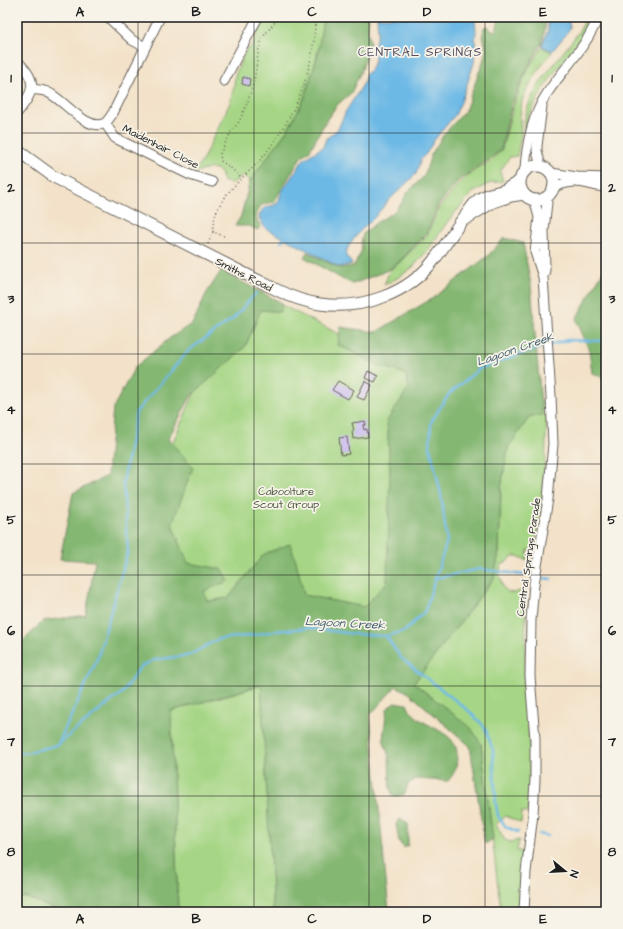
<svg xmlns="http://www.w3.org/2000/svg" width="623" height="929" font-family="'Architects Daughter',sans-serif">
  <rect width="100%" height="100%" fill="#f7f3e8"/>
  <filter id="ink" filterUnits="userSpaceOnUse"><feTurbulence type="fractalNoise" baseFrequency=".025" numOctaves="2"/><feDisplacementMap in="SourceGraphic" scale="8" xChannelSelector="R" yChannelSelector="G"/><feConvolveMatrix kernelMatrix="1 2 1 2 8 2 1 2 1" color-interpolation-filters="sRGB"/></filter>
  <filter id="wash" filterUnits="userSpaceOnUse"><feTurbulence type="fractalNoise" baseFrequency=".012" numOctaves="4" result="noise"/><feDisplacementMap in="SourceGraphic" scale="16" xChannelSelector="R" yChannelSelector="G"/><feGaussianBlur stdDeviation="0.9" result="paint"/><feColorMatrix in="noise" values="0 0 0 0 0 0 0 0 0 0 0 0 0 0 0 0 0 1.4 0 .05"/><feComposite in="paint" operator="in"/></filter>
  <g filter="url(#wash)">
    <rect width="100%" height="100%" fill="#f3e2c9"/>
    <path fill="#a6d685" stroke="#617950" d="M263 17H323L324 20C319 47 314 73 304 98 292 129 269 155 250 181L242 175 232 184 223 181C220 161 208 171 194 172L202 161 230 103 234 86 235 75 246 50 251 47 263 22Z
      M586 17H591C586 31 577 43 568 55 554 73 540 91 531 113L529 114 526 130 524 131C523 98 549 71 568 46 575 37 582 28 586 17Z
      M542 47 552 52 539 69 526 91 522 101 520 116 521 136 517 156 510 157 500 171 503 181 490 183 472 193 448 221 428 250 413 267 399 277 384 285 390 270 399 263 427 235 439 208 461 181 479 167 489 163 502 149 513 107 527 70Z
      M242 285 440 385 414 537 380 617 167 648 168 453Z
      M545 401 547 409C546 456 544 501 534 547L533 551 528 550 527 561C511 550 513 560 501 565L499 574 503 587 508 592 514 593 523 590 521 601 526 600 525 672 529 738 530 770 528 809 526 813 522 812 521 823 506 816 496 824 504 839 509 842 519 840 517 851H522L519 912H501L481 744 414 683 494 578 499 552 501 488 508 447 530 416H541L540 402Z
      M262 685 273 912H178L171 711Z
      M17 897 27 898 57 910 58 912H17Z"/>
    <path fill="#84b772" stroke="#506a47" d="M323 17H369L368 30 370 43 362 69 351 93 338 104 327 119 310 150 301 157 274 202C260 204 259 205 256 219L261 227 257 230 250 226H235L241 216 250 181 288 129 304 99 318 54Z
      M500 17H545V29L542 43 526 70 511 107 501 149 488 161 480 165 459 180 438 206 426 234 398 263 388 270 353 284 342 279 304 257 307 252 340 268 354 266 362 250 361 244 363 234 377 222 391 214 401 204 408 192 424 176 431 155 444 134 465 111 484 59 486 49 483 34 484 27 487 26 492 31 496 30Z
      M504 238 523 243 531 285 542 416H530L508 448 501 488 499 552 494 578 414 683 471 728 481 744 493 839 485 844 470 746 409 693 396 686 370 715 389 912H273L261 685 171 711 178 912H58L57 910 27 898 17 897V647L43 621 86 615 95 561 60 559 73 493 107 476 113 408 135 367 170 338 193 323 206 294 221 271 282 303 280 312 261 310 245 347 191 396 168 439 193 467 172 524 188 563 222 569 228 581 204 591 207 601 228 598 264 554 290 544 296 561 304 595 364 607 387 582 390 471 387 421 409 388 405 374 378 365 338 345 340 327 376 332 433 298 488 256Z
      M606 266V379L592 373 589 350 576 319Z
      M394 702 407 704C415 728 458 728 457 755 457 768 456 771 448 781L416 779 408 784 405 794 393 797 390 787 389 757 383 738 387 709Z
      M400 819 408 824V845L404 848 399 842 396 824Z"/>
    <path fill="#6db9e6" stroke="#446a81" d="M377 17H472L475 21 476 30 474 63 461 102 455 115 435 139 426 154 421 159 416 174 388 201 373 219 360 231 350 244 347 249 346 255 347 257 352 264 339 267 265 228 259 218C263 203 268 209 278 203L282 191 304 159 323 147 326 139 338 129 346 111 364 83 365 75 370 70 375 60 374 47 378 32Z
      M548 17H568L570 28 564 37 552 51 542 46 548 30Z"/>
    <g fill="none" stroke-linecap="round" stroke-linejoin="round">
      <path stroke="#6db9e6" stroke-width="2.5" d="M472 20 485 17
        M281 242 286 236
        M436 578 480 569 524 575
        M542 578 551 579
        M386 636 401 658 469 711 480 722 485 728 493 750 496 804 498 816 506 827 518 832
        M58 744 97 660 128 551 123 483 136 412 189 350 234 318 256 293
        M17 752 25 753 57 745 123 692 140 667 154 660 190 655 218 639 248 636 274 631 309 628 354 634 386 636 405 631 425 611 447 541 441 494 430 447 431 422 449 394 479 369 523 353 567 340 606 341
        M539 834 548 836"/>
    </g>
    <g id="blocks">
      <path fill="#c5b3f2" d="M243 77 250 79 249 86 242 84Z
        M368 371 378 376 375 382 365 378Z
        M338 381 354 390 348 399 332 390Z
        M365 381 372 385 364 400 357 397Z
        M365 421 366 425H363L364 430 367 429 368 437 353 439 352 431H354L352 423Z
        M347 437 349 454 341 455 339 438Z"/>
    </g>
  </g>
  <g filter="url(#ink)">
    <use href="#blocks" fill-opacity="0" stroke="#676159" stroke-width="1"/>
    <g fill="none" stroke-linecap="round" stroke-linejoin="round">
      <defs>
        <path id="minor" d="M108 17 132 40 145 47
          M17 61C39 81 34 92 17 113
          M224 81 258 17
          M32 89C37 90 43 90 47 92 63 98 87 133 105 123 108 121 111 116 113 113L160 17
          M105 123 115 138 190 175 212 182
          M541 166 537 151V146L542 106
          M525 171C526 144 533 114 548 92 565 67 588 45 598 17
          M551 173 577 177 606 178
          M553 187C560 185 567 182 575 182 586 182 595 187 606 187
          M544 274 545 270 544 230 547 202 546 197
          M524 912 526 872 533 814 535 780V739L530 676 531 620 534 584 548 499 553 444 551 396 543 277 535 252 539 217 534 199"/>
        <path id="major" d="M17 150 54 177 277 290C291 297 305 302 320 304 362 310 408 294 434 260 444 247 453 233 462 220 468 213 472 205 479 199 487 193 496 193 505 190 510 187 515 183 520 181
          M520 183a17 17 0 1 1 34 0a17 17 0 1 1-34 0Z
          M467 218 493 202 511 196 524 194"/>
      </defs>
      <use href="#minor" stroke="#676159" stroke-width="11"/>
      <use href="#major" stroke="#676159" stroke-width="13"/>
      <path stroke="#676159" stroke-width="1.5" stroke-dasharray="1 3" stroke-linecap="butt" d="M240 177 232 169 221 161 220 154 231 132 239 122 248 101 254 81 259 48 263 37 279 17
        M224 236 213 232C213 195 246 179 266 153 297 112 315 69 315 17
        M208 244 213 232"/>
      <use href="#minor" stroke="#fff" stroke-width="9"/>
      <use href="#major" stroke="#fff" stroke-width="11"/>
    </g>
  </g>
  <path fill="none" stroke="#1c1c1c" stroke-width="1" stroke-opacity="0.55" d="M138 17V912M254 17V912M369 17V912M485 17V912M17 133H606M17 243H606M17 354H606M17 464H606M17 575H606M17 686H606M17 796H606"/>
  <g text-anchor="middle" stroke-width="3.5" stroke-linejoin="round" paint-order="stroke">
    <g font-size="11" fill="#1c1c1c" stroke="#f7f3e8">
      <text transform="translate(161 146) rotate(27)" y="4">Maidenhair Close</text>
      <text transform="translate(244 274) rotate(27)" y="4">Smiths Road</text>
      <text transform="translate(528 557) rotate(-82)" y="4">Central Springs Parade</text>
    </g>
    <g font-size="11" fill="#45543c" stroke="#f7f3e8">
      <text x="286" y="495">Caboolture<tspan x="286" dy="13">Scout Group</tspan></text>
    </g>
    <g font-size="12" letter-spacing="1" fill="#575167" stroke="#f7f3e8">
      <text x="420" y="56">CENTRAL SPRINGS</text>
    </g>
    <g font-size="12" font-style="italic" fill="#3c5b6d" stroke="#f7f3e8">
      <text transform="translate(515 349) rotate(-19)" y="4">Lagoon Creek</text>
      <text transform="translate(345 623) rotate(3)" y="4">Lagoon Creek</text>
    </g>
  </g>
  <rect width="623" height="929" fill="none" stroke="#f7f3e8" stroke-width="44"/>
  <g transform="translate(565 871) rotate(108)" stroke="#f7f3e8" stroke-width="3" paint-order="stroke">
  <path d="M0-3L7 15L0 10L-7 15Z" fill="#1c1c1c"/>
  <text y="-6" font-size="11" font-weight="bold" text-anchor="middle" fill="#1c1c1c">N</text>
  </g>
  <rect x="22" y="22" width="579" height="885" fill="none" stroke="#1c1c1c" stroke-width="1.5"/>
  <g font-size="13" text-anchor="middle" font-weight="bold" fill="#1c1c1c">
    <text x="80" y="16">A</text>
    <text x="196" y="16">B</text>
    <text x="312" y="16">C</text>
    <text x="427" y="16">D</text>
    <text x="543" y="16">E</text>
    <text x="11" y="82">1</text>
    <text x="612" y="82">1</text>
    <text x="11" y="192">2</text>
    <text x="612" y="192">2</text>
    <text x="11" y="303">3</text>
    <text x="612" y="303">3</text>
    <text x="11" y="414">4</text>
    <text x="612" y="414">4</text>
    <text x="11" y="524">5</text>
    <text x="612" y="524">5</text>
    <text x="11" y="635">6</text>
    <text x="612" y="635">6</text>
    <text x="11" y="746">7</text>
    <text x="612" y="746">7</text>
    <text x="11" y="856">8</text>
    <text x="612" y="856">8</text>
    <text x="80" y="923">A</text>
    <text x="196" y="923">B</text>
    <text x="312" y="923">C</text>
    <text x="427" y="923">D</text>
    <text x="543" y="923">E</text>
  </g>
</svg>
